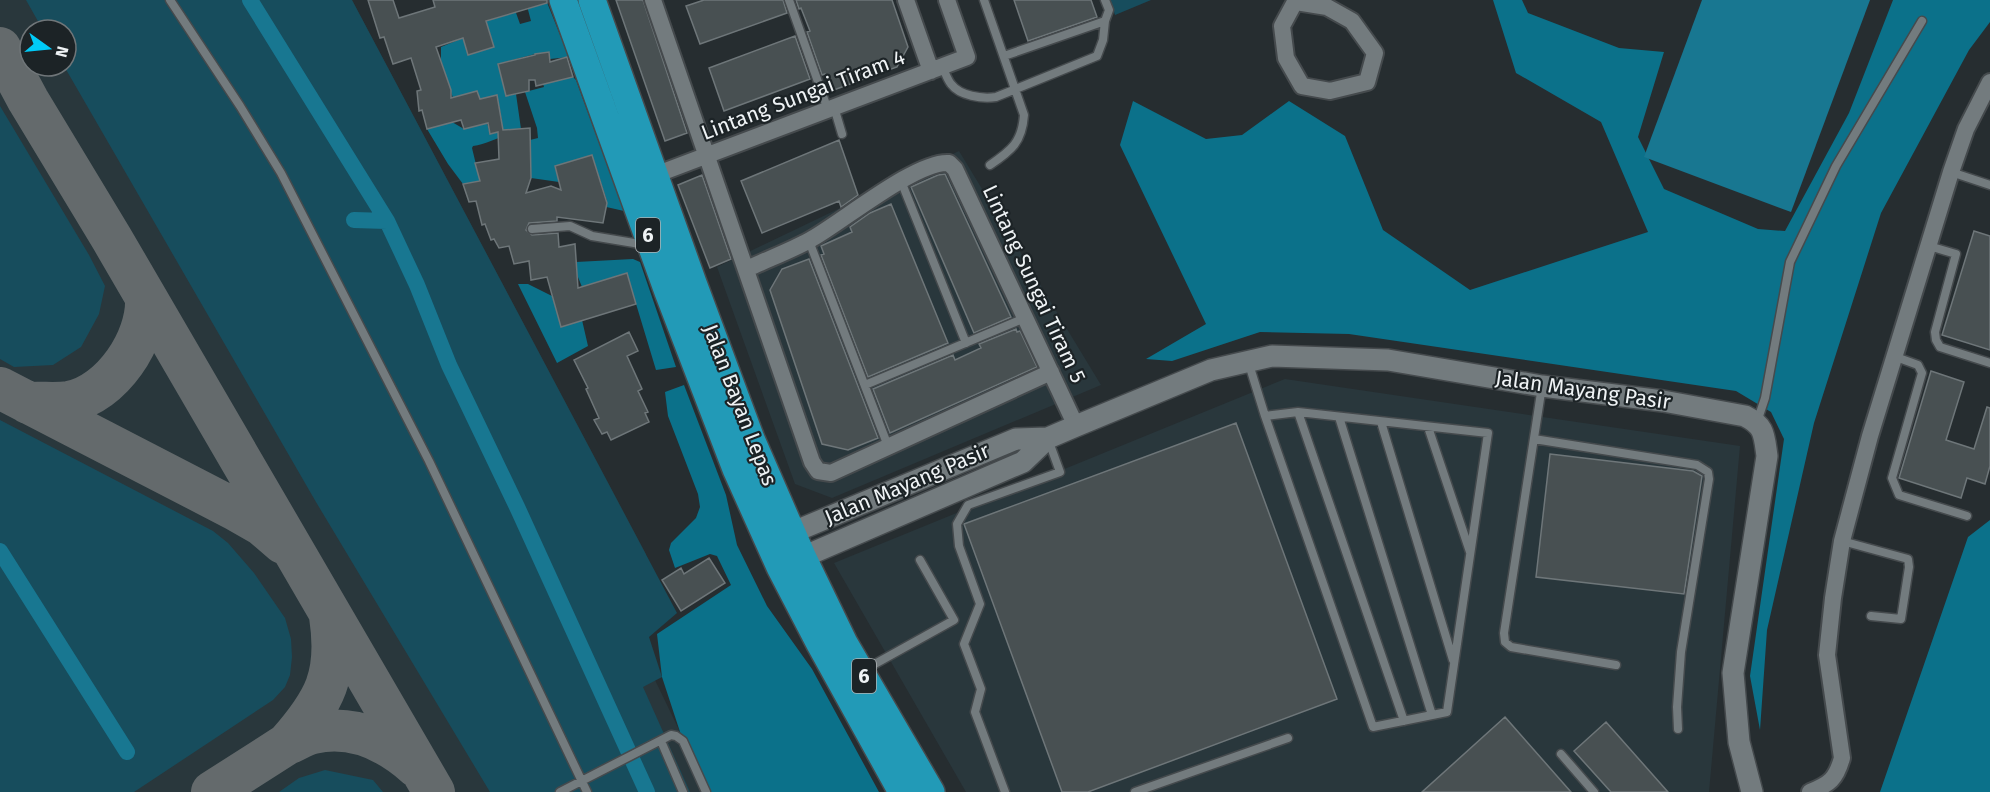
<svg xmlns="http://www.w3.org/2000/svg" width="1990" height="792" font-family="'Fira Sans',sans-serif">
  <rect width="100%" height="100%" fill="#262d30"/>
  <path fill="#29373c" fill-rule="evenodd" d="M0 0H352L646 554 641 651 709 792H0ZM30 30H66V66H30Z
    M959 151 1101 385 832 498 795 484 717 267Z
    M1285 379 1740 446 1709 792H966L834 563Z"/>
  <path fill="#174d5d" d="M26 0H352L677 613 649 637 662 677 643 687 690 792H490L316 502 64 66H66V30H43Z
    M1110 0H1151L1115 15Z
    M0 106 89 255 105 286 99 314 81 347 53 365 14 367 0 359Z
    M0 420 213 531 228 543 254 573 285 618 291 639 292 657 290 675 285 687 273 700 134 792H0Z
    M325 770 373 780 383 792H279L299 778Z"/>
  <path fill="#0b718a" d="M546 0 569 57 550 59 549 52 535 54 498 64 506 96 516 94 521 129C505 134 489 144 473 146L472 148 480 181 463 184 448 164 427 129 452 122 464 129 487 123 490 134 500 132 502 122 498 100 487 102 485 98 480 99 477 91 453 98 441 60V47L463 38 468 55 494 47 489 30 476 24 500 17 499 14 515 10 520 24 531 21 527 6Z
    M1493 0H1522L1528 13 1619 48 1664 52 1638 137 1664 189 1758 229 1785 231 1849 113 1893 0H1990V22L1969 50 1881 213 1814 423 1767 630 1760 730 1750 676 1784 439 1771 412 1736 391 1349 334 1260 332 1172 361 1146 359 1206 324 1120 145 1133 101 1206 139 1242 135 1289 101 1345 136 1383 230 1470 290 1648 232 1601 122 1516 73Z
    M573 77 576 80 624 211 602 206 607 201 592 155 555 166 559 182 531 178 530 140 538 138 537 128 525 92 544 87 543 84Z
    M633 259 640 262 676 367 656 370 627 274 582 287 576 272V262Z
    M518 284H528L552 296 561 326 582 320 588 346 557 363Z
    M684 385 726 495 737 545 767 606 812 669 879 792H708L683 741 662 677 657 634 731 585 717 556 710 554 675 568 669 550 671 543 696 518 700 507 698 494 668 416 665 392Z
    M1990 520V792H1880L1968 537Z"/>
  <path fill="#187791" d="M1702 0H1870L1791 212 1644 157Z"/>
  <g fill="none" stroke-linecap="round" stroke-linejoin="round">
    <path stroke="#187791" stroke-width="16" d="M250 0 387 221 417 285 449 365 518 509 647 792
      M354 220 387 221
      M0 551 127 752"/>
    <path stroke="#646a6c" stroke-width="42" d="M0 48 28 100 112 239 434 792
      M0 388 234 509 262 525 283 543
      M28 403C41 402 56 404 69 402 112 394 148 339 146 298
      M330 616C339 675 325 701 287 744 295 741 304 735 313 733 353 724 388 741 417 767
      M212 792 287 744"/>
  </g>
  <path fill="#485052" stroke="#6e7679" stroke-width="1.5" d="M368 0H393L399 18 435 7 433 0H547V3L486 21 494 47 468 55 463 38 436 47 451 90V98L477 91 480 99 497 95 503 130 530 128 531 178 526 193 551 186 561 190 555 166 592 155 607 203 603 223 557 217V221L529 223 526 230 532 235 558 233 559 247 575 244 578 288 627 273 636 304 561 327 547 277 531 280 529 261 514 264 509 246 499 248 494 239 491 240 485 224 482 225 476 201 469 202 463 184 480 181 475 163 499 159 498 132 490 134 488 123 464 129 461 120 427 129 422 110 419 111 417 91 421 90 411 58 393 64 384 37 380 38Z
    M616 0H643L687 133 665 141Z
    M704 0H783L787 13 700 44 686 6Z
    M796 0H892L908 47 897 67 831 91 825 74 822 75 807 32 810 31 801 8 799 9Z
    M1014 0H1091L1097 17 1028 41Z
    M795 36 810 79 724 111 709 68Z
    M549 52 550 62 567 57 573 77 536 86 535 80H529V91L506 96 498 64 535 55V54Z
    M839 140 858 195 841 207 839 201 762 233 741 181Z
    M945 174 1011 317 974 333 911 187 938 175Z
    M702 175 731 259 710 268 678 185Z
    M891 204 948 343 868 377 821 255 824 254 821 246 852 232 850 227 870 213Z
    M1974 231 1990 236V350L1942 335Z
    M809 259 878 438 848 450 822 444 770 290 782 269Z
    M1016 329 1017 332 1020 331 1037 367 890 433 873 389 953 355 955 360 981 348 979 344Z
    M629 332 638 351 627 356 642 389 638 391 648 412 645 413 649 422 611 440 607 432 602 434 594 420 599 418 586 389 588 388 574 360Z
    M1931 371 1964 382 1946 440 1974 449 1987 407 1990 408V466L1985 484 1967 478 1961 498 1899 478Z
    M1236 423 1337 699 1088 792H1062L964 524Z
    M1550 454 1693 471 1702 476 1684 594 1536 577Z
    M709 558 725 583 681 611 662 580 681 568 684 574Z
    M1505 717 1571 792H1422Z
    M1606 722 1668 792H1611L1574 751Z"/>
  <g fill="none" stroke-linecap="round" stroke-linejoin="round">
    <defs>
      <path id="service" d="M170 0 240 106 281 173 429 461 587 792
        M789 0 828 110
        M984 0 1024 115C1022 142 1012 150 990 165
        M1004 56 1105 21 1109 10 1105 0
        M942 66C945 72 947 79 951 84 960 96 982 99 996 97L1097 56 1103 40 1105 21
        M834 107 842 134
        M1951 172 1990 185
        M901 181 966 343
        M532 229 570 226 592 236 646 245
        M809 241 888 446
        M1929 246 1956 254 1935 332 1936 340 1940 347 1990 363
        M1896 357 1918 365 1922 373 1892 478 1899 495 1967 516
        M1248 361 1265 416 1298 412 1488 433 1447 712 1373 727 1265 416
        M865 385 1025 318
        M1542 386 1504 633 1505 642 1511 647 1616 665
        M1298 412 1404 721
        M1339 417 1432 715
        M1381 422 1453 660
        M1757 422 1765 398 1790 262 1836 166 1922 21
        M1428 427 1470 552
        M1534 439 1697 465 1708 472 1709 479 1681 652 1677 707 1678 729
        M1842 541 1908 559 1909 567 1901 619 1871 616
        M864 670 954 620 920 560
        M661 741 683 792
        M1561 754 1594 792
        M560 792 671 735 676 736 683 741 706 792
        M1005 792 975 712 981 689 964 644 980 604 959 546 957 524 968 505 1060 472 1048 439
        M1135 792 1288 738"/>
      <path id="minor" d="M653 0C705 154 760 307 812 462L818 471 831 473 1051 372
        M906 0 931 71
        M1296 0 1282 26 1286 58 1302 86 1330 91 1367 82 1375 53 1352 21 1327 7 1296 2
        M655 175 967 57 947 0
        M747 269C768 259 790 251 810 240 841 223 917 160 949 163L955 169 1076 426
        M1810 792C1830 784 1836 779 1842 758L1827 655 1833 598 1842 541 1870 436 1951 172 1966 129 1990 82"/>
      <path id="tertiary" d="M779 538 1016 439 1048 438
        M789 563 1023 462 1048 438 1076 426 1211 370 1272 356 1388 360 1542 386 1663 401 1745 416C1765 426 1764 435 1767 456L1733 673 1739 742 1752 792"/>
      <path id="trunk" d="M563 0 668 292 736 469 780 567 820 644 902 792
        M592 0 693 283 751 439 802 556 844 643 931 792"/>
    </defs>
    <use href="#service" stroke="#454a4d" stroke-width="11"/>
    <use href="#minor" stroke="#454a4d" stroke-width="20"/>
    <use href="#tertiary" stroke="#454a4d" stroke-width="24"/>
    <use href="#trunk" stroke="#454a4d" stroke-width="30"/>
    <use href="#service" stroke="#737b7e" stroke-width="8"/>
    <use href="#minor" stroke="#737b7e" stroke-width="16"/>
    <use href="#tertiary" stroke="#737b7e" stroke-width="21"/>
    <use href="#trunk" stroke="#229ab7" stroke-width="27"/>
  </g>
  <g text-anchor="middle" stroke-width="4.5" stroke-linejoin="round" paint-order="stroke">
    <g fill="#1c2326" stroke="#b0b5b7" stroke-width="1.5">
      <rect x="636" y="218" width="24" height="34" rx="4.5"/>
      <rect x="852" y="659" width="24" height="34" rx="4.5"/>
    </g>
    <g font-size="20" font-weight="bold" fill="#eff3f5">
      <text x="648" y="242">6</text>
      <text x="864" y="683">6</text>
    </g>
    <g font-size="21" fill="#eff3f5" stroke="#1c2326">
      <text transform="translate(803 95) rotate(-21)" y="7">Lintang Sungai Tiram 4</text>
      <text transform="translate(1034 284) rotate(65)" y="7">Lintang Sungai Tiram 5</text>
      <text transform="translate(1583 390) rotate(8)" y="7">Jalan Mayang Pasir</text>
      <text transform="translate(740 405) rotate(69)" y="7">Jalan Bayan Lepas</text>
      <text transform="translate(907 484) rotate(-23)" y="7">Jalan Mayang Pasir</text>
    </g>
  </g>
  <g transform="translate(48 48) rotate(105)"><circle r="28" fill="#1c2326" stroke="#707679" stroke-width="1.5"/>
  <path d="M0-4.5L10 22L0 15L-10 22Z" fill="#00cbf8"/>
  <text y="-9" font-size="16" font-weight="bold" text-anchor="middle" fill="#eff3f5">N</text>
  </g>
</svg>
